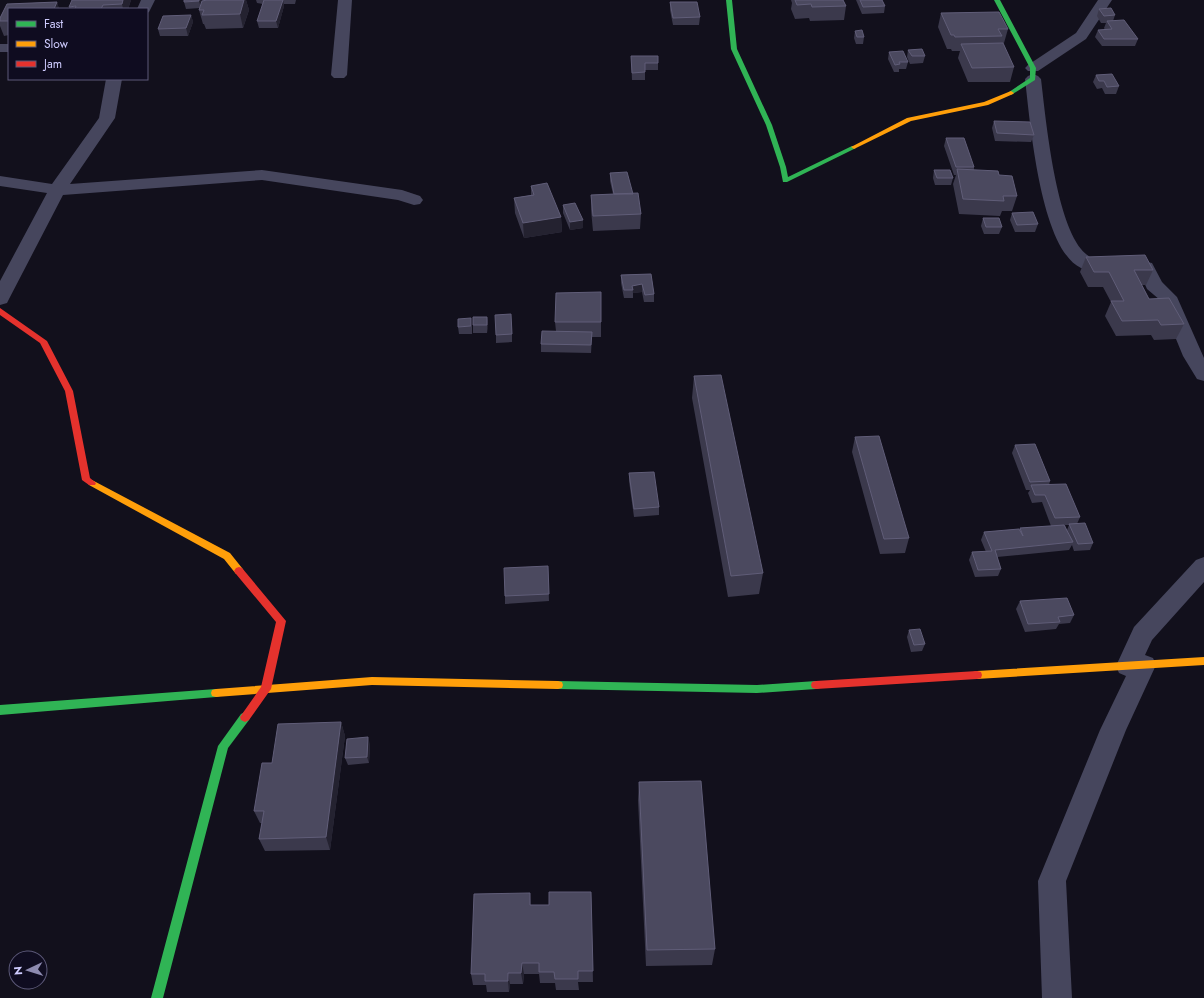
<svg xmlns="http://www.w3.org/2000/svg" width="1204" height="998" font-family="Jost,sans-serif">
  <rect width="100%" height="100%" fill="#12101c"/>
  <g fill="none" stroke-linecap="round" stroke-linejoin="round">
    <path fill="#46465d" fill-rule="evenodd" d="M141 0H155L149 12 147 13V9H137Z
      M338 0H352L347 75 344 78H334L331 75Z
      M1098 0H1112L1086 39 1038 71H1028L1025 68 1028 65 1076 33Z
      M0 44H9V52H0Z
      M1033 74 1038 76 1041 79C1046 121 1055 216 1081 249 1084 253 1089 256 1092 259L1126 258 1152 263 1162 282 1177 297 1204 358V381L1197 379 1183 356 1160 300 1147 289 1139 271C1120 268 1098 275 1081 268 1040 249 1030 120 1025 79L1028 76Z
      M106 79H122L115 118 70 184 262 170 402 190 420 196 423 200 420 204 414 205 398 200 262 180 63 195 9 299 7 303 0 305V281L47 193 0 186V176L52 184 99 118Z
      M1204 557V582L1152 640 1145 655 1153 658 1156 665 1126 730 1066 881 1072 998H1042L1038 881 1100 730 1126 676 1119 673 1116 666 1134 627 1196 560Z"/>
    <path fill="#30b455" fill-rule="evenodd" d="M726 0H732L737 49 772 125 786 167 788 177 852 146H856V148L787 182H783L780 167 766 125 731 49Z
      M994 0H1000L1036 68 1035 80 1011 95 1008 93 1009 92 1030 78V68Z
      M558 681 757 685 816 681 820 682 821 685 820 688 816 689 757 693 558 689 554 688 553 685 554 682Z
      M216 689 220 690 221 693 220 696 216 697 0 715V705Z
      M245 712 249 714 250 717 249 720 228 748 163 998H151L218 746 241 714Z"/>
    <path fill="#ff9f0a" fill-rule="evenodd" d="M1011 91 1014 93 1013 94 988 105 911 121 856 148 854 149 851 147 907 118 984 102Z
      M92 480 230 553 242 568 244 571 242 574H236L224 559 89 485 88 483Z
      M1204 657V665L977 679 973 678 972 675 973 672 977 671Z
      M372 677 558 681 562 682 563 685 562 688 558 689 372 685 216 697 212 696 211 693 212 690 216 689Z"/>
    <path fill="#e5322d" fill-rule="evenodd" d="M0 308 47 341 73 391 90 478 96 483 95 485H89L82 480 65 391 40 343 0 315Z
      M239 567 242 568 286 621 271 689 249 720 245 722 241 720 240 717 261 687 276 622 236 574 234 571 236 568Z
      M977 671 981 672 982 675 981 678 977 679 816 689 812 688 811 685 812 682 816 681Z"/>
  </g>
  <path fill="#3b394c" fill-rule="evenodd" d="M131 0 128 9H70L69 7Z
    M207 0H246L249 10 243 28 206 29 204 24H203L199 10 200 8 186 9 184 2Z
    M256 0H296L295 4H284V6L278 28H259L257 21 263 4 257 3Z
    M791 0H843L846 6 844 20 810 21 809 18 795 19 791 9 792 3Z
    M856 0H882L885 6 884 13 862 14Z
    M57 2 59 9H9V35L4 36 0 26V18L7 4Z
    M670 2 700 17 699 25H673L670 10Z
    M1099 9 1115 15 1113 21 1138 39 1135 46H1102L1095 37 1098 30H1105L1104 28 1106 23H1101L1097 16Z
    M941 13 1008 29 1004 43H1000L1014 67 1010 82H968L958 58 960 51H952L951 49H947L938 27Z
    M191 15 193 22 188 36H160L158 29Z
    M855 31 864 37 863 44H856L854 38Z
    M908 50 925 56 923 63 910 64 907 57Z
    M889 52 908 62 906 69H899V72H894L888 59Z
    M631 56 658 63V70H645V80H632Z
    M1096 75 1119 86 1116 94H1105L1102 88 1097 89 1093 82Z
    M994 121 1034 135 1031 142 995 141 992 128Z
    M946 138 974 167V170L1017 196 1012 211H1002L1000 216 959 214 953 184 956 175H954L944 146Z
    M934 170 953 178 951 185H935L933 178Z
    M610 173 633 194 641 214 640 229 593 231 591 210V195L613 194 610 181Z
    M531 186 561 217 562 232 524 238 515 213 514 198 531 195Z
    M563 205 583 228 570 230 563 213Z
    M1012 213 1038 224 1035 232H1015L1010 220Z
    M983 218 1002 227 999 234H984L981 226Z
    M1086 257 1153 270 1146 285H1141L1149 299 1184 324 1176 339 1154 340 1151 335 1116 336 1105 316 1111 302 1103 287H1088L1080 272Z
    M651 274 654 294V302H644L642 292 633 293V298H624L621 283V275Z
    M601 292V337H592L591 353 541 352V344L556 331 555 322Z
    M487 317 488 324 487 333H473V325Z
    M512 322V342L496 343V335Z
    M472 326V334H459L458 327Z
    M694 376 763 573 759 594 728 597 692 398Z
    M855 437 909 538 905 553 880 554 852 452Z
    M1015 445 1050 481 1049 485 1080 517 1077 524 1093 543 1090 550 1074 551 1072 545 1069 550 997 557 1001 569 998 576 975 577 969 560 972 552H986L981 540 984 532 1020 530V528L1051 526 1042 502 1032 503 1028 493 1030 490H1026L1012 453ZM1065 525H1069L1067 530Z
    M629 473 659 507V515L634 517 629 481Z
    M548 566 549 601 505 604V596Z
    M1020 601 1074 615 1070 623 1059 624 1056 629 1025 632 1016 609Z
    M909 630 925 644 922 651 911 652 907 637Z
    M341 722 345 736 330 850 265 851 259 839 262 823H260L254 811 272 763Z
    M370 744 369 763 348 765 345 758Z
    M639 782 715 949 712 965 646 966 638 800Z
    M591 892 593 982H578L579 990H556L555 983H540L539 974H524L523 984H510L509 992H487L486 985H473L471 974 531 905H549Z"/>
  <path fill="#242230" d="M123 0H131L128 9H123L122 4Z
    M199 0H203L201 8 199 1Z
    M244 0H246L249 10 243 28 240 14Z
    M283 0 284 6 278 28 276 21Z
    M57 2 59 9H54Z
    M191 15 193 22 188 36 186 28Z
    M561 217 562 232 524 238 523 223Z
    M583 220V228L570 230V222Z
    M642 284V292L633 293 632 286Z
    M487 317 488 324 487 333Z
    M341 722 345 736 330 850 326 837Z
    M368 737 370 744 369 763 367 757Z
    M530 893 531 905V917L530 905Z
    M522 963 524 974 523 984 521 973Z
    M508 973 510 984 509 992 508 981Z"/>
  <path fill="#4b495f" stroke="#605d78" d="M72 0H123L122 4 103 5 101 9H75L76 6 69 7Z
    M184 0H199V1L184 2Z
    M207 0H244L240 14 202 15 204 10H199L202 1Z
    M264 0H283L276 21H257Z
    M795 0H843L846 6 812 7 811 4 797 5Z
    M860 0H882L885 6 863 7Z
    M57 2 54 9H9V21H0V18L7 4Z
    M670 2H697L700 17 673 18Z
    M1111 8 1115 15 1104 16 1099 9Z
    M999 12 1008 29H998L1002 36 955 37 954 35H951L941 13Z
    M191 15 186 28 158 29 163 16Z
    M1124 20 1138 39H1104L1098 30 1112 29 1107 21Z
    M862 30 864 37H857L855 31Z
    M1003 43 1014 67 972 68 961 44Z
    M922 49 925 56H912L908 50Z
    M903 51 908 62H899L900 64 895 65 889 52Z
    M631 56H658V63H645V72L632 73Z
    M1112 74 1119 86 1107 87 1104 81H1099L1096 75Z
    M994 121 1030 122 1034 135 997 133Z
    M946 138H964L974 167H956Z
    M957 169 998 171 999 175 1012 176 1017 196H1003L1004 201 963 199Z
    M934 170H950L953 178H937Z
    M627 172 633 194H614L610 173Z
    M547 183 561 217 523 223 514 198 534 195 531 186Z
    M638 193 641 214 593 216 591 195Z
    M575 203 583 220 570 222 563 205Z
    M1033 212 1038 224 1017 225 1012 213Z
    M983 218H999L1002 227H986Z
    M1145 255 1153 270H1134L1149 299 1169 298 1184 324 1161 325 1158 320 1122 321 1111 301H1124L1109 272H1094L1086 257Z
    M651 274 654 294 645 295 642 284 632 286 633 290H624L621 275Z
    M601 292V322H555L556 293Z
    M511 314 512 334 496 335 495 315Z
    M473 317H487V325H473Z
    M471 318V326L458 327V319Z
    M542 331 592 332 591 345 541 344Z
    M721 375 763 573 731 576 694 376Z
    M879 436 909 538 884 539 855 437Z
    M1035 444 1050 481 1030 482 1015 445Z
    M654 472 659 507 634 509 629 473Z
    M1066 484 1080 517 1055 518 1045 495H1035L1031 485Z
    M1085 523 1093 543 1078 544 1069 524Z
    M1064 525 1073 542 995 550 1001 569 978 570 972 552 992 551 984 532 1019 529 1023 536 1020 528Z
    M548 566 549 594 505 596 504 568Z
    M1067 598 1074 615 1058 617 1060 622 1028 624 1020 601Z
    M920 629 925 644 914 645 909 630Z
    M341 722 326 837 259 839 264 811H254L262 763H272L278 724Z
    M368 737 367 757 345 758 347 739Z
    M701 781 715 949 647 950 639 782Z
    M549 892H591L593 971H578V979H555L554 972H539V963H522L521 973H508V981H485V974H471L474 894 530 893V905H549Z"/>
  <rect x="8" y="8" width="140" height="72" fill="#0f0c20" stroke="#5c5979"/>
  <rect x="16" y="21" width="20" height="6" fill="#30b455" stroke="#5c5979"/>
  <text x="44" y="28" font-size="12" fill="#cfccff">Fast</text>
  <rect x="16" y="41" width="20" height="6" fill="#ff9f0a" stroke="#5c5979"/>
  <text x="44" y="48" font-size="12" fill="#cfccff">Slow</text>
  <rect x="16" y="61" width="20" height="6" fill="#e5322d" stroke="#5c5979"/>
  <text x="44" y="68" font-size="12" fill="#cfccff">Jam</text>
  <g transform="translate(28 970) rotate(266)"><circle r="19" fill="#0f0c20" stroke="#5c5979"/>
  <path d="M0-3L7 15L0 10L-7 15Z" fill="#8d8ab0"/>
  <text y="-6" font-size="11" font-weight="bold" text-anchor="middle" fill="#cfccff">N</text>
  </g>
</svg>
